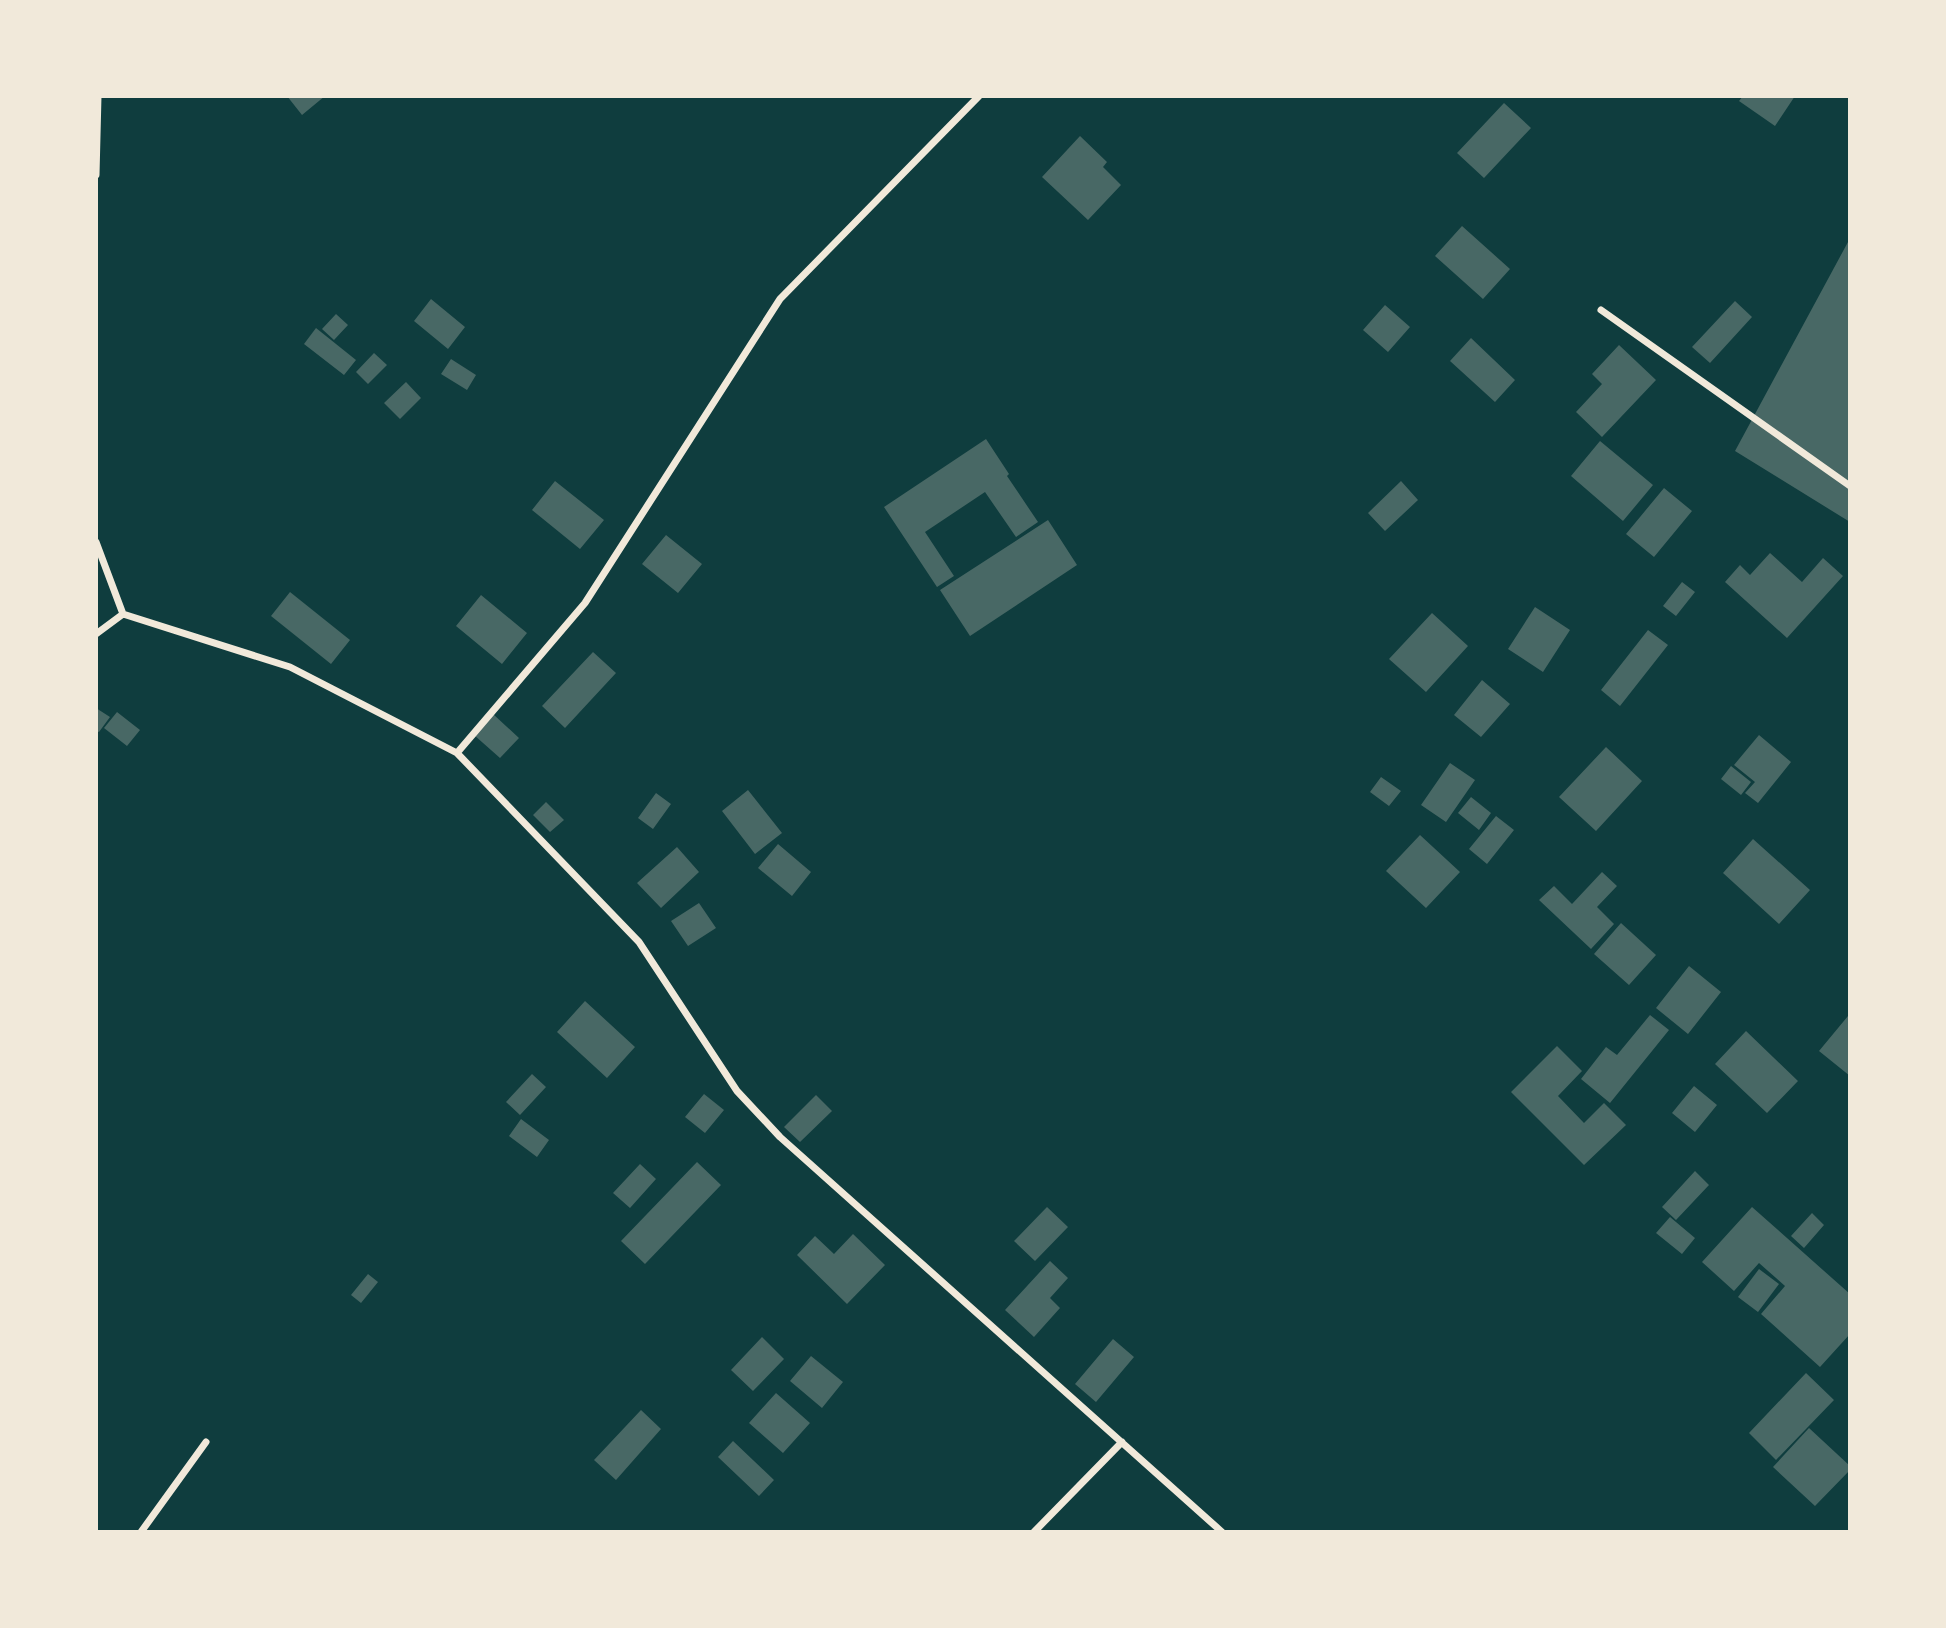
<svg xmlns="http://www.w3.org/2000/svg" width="1946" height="1628" font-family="'Libre Baskerville',serif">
  <rect width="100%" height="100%" fill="#0f3d3e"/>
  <path fill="#486865" d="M287 96H325L302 115Z
    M1743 96H1795L1775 126 1739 101Z
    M1504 103 1531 128 1484 178 1457 153Z
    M1080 136 1107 162 1103 167 1121 185 1088 220 1042 177Z
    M1462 226 1510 269 1483 299 1435 256Z
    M1848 242 1850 243V522L1735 451Z
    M431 299 465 327 448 349 414 321Z
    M1735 301 1752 317 1710 363 1692 347Z
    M1385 305 1410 327 1388 352 1363 330Z
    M336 314 348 325 334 340 322 329Z
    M316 328 356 360 344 375 304 344Z
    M1471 338 1515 380 1495 402 1450 361Z
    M1619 345 1656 380 1602 437 1576 412 1602 384 1592 374Z
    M374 353 387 365 368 384 356 372Z
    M451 359 476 375 467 390 441 374Z
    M406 382 421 398 400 419 384 403Z
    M986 439 1009 474 1007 476 1038 522 1016 537 985 492 925 532 954 576 937 587 884 507Z
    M1600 441 1653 485 1623 521 1571 476Z
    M555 481 604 520 580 549 532 510Z
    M1401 481 1418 500 1385 531 1368 513Z
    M1664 488 1692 511 1654 557 1626 534Z
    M1048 520 1077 565 970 636 940 590Z
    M666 535 702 564 678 593 642 564Z
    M1770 553 1802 582 1823 558 1843 576 1787 638 1725 582 1740 565 1750 575Z
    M1682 582 1695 592 1676 616 1663 606Z
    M290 592 350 640 331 664 271 616Z
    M481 595 527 633 502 664 456 626Z
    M1535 607 1570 630 1543 672 1508 649Z
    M1432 613 1468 646 1426 692 1389 659Z
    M1648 630 1668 645 1620 706 1601 690Z
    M593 652 616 673 565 728 542 706Z
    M1482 680 1510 704 1481 737 1454 715Z
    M96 708 110 717 99 732 96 731Z
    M117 712 140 730 127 746 104 728Z
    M493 714 519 738 500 758 474 735Z
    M1759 735 1791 762 1758 803 1745 793 1755 782 1734 765Z
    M1606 747 1642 781 1596 831 1559 797Z
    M1450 763 1475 780 1446 822 1421 805Z
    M1731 766 1751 782 1741 795 1721 779Z
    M1381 777 1401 791 1389 806 1370 792Z
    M748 790 782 833 755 854 722 811Z
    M656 793 671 804 653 829 638 818Z
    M1471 797 1491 813 1479 830 1458 813Z
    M546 802 564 820 550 832 533 815Z
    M1496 816 1514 830 1487 864 1469 849Z
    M1420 835 1460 872 1426 908 1386 871Z
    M1753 839 1810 890 1779 924 1723 873Z
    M778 844 811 872 792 896 758 868Z
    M677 847 699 872 661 908 637 883Z
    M1602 872 1617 886 1597 907 1614 924 1591 949 1539 900 1554 886 1572 904Z
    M699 903 716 928 688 946 671 921Z
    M1621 923 1656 955 1629 985 1594 954Z
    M1689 966 1721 992 1688 1034 1656 1008Z
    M585 1001 635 1047 607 1078 557 1032Z
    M1650 1015 1669 1030 1610 1103 1581 1079 1606 1047 1617 1055Z
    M1848 1016 1850 1017V1076L1819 1051Z
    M1746 1031 1798 1081 1767 1113 1715 1064Z
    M1557 1046 1582 1071 1558 1096 1584 1123 1604 1103 1626 1125 1584 1165 1511 1092Z
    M532 1074 546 1087 520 1115 506 1102Z
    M1694 1086 1717 1105 1695 1132 1672 1113Z
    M704 1094 724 1110 705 1133 685 1117Z
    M816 1095 832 1111 800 1142 784 1127Z
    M521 1119 549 1140 537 1157 509 1136Z
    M697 1162 721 1185 645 1264 621 1241Z
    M640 1164 656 1179 630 1208 613 1193Z
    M1695 1171 1709 1185 1676 1220 1662 1207Z
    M1047 1207 1068 1227 1035 1261 1014 1241Z
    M1752 1207 1850 1294V1334L1820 1367 1761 1314 1785 1286 1759 1263 1734 1291 1702 1262Z
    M1812 1213 1824 1225 1804 1248 1791 1236Z
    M1670 1217 1695 1238 1682 1254 1656 1233Z
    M853 1234 885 1265 847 1304 797 1255 815 1236 834 1254Z
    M1050 1261 1068 1278 1050 1298 1060 1308 1034 1337 1005 1310Z
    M1759 1269 1779 1284 1758 1312 1738 1297Z
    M368 1274 378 1282 361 1303 351 1295Z
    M762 1337 784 1359 753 1391 731 1370Z
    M1113 1339 1134 1357 1096 1402 1075 1384Z
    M811 1356 843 1382 822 1408 790 1381Z
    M1806 1373 1834 1400 1776 1460 1749 1433Z
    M776 1393 810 1423 783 1453 749 1423Z
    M641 1410 661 1429 616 1480 594 1460Z
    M1809 1428 1850 1466V1470L1815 1506 1773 1467Z
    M733 1441 774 1480 759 1496 718 1457Z"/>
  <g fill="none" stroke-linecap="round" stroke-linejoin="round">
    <path stroke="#f1e9da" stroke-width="7" d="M96 175 98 96
      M1601 310 1850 486
      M96 542 123 614 290 667 457 753 639 942 737 1091 780 1137 1222 1532
      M96 634 123 614
      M457 753 585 603 780 299 979 96
      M141 1532 206 1442
      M1034 1532 1122 1442"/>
  </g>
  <rect width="1946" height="1628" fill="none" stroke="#f1e9da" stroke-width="196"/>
</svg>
